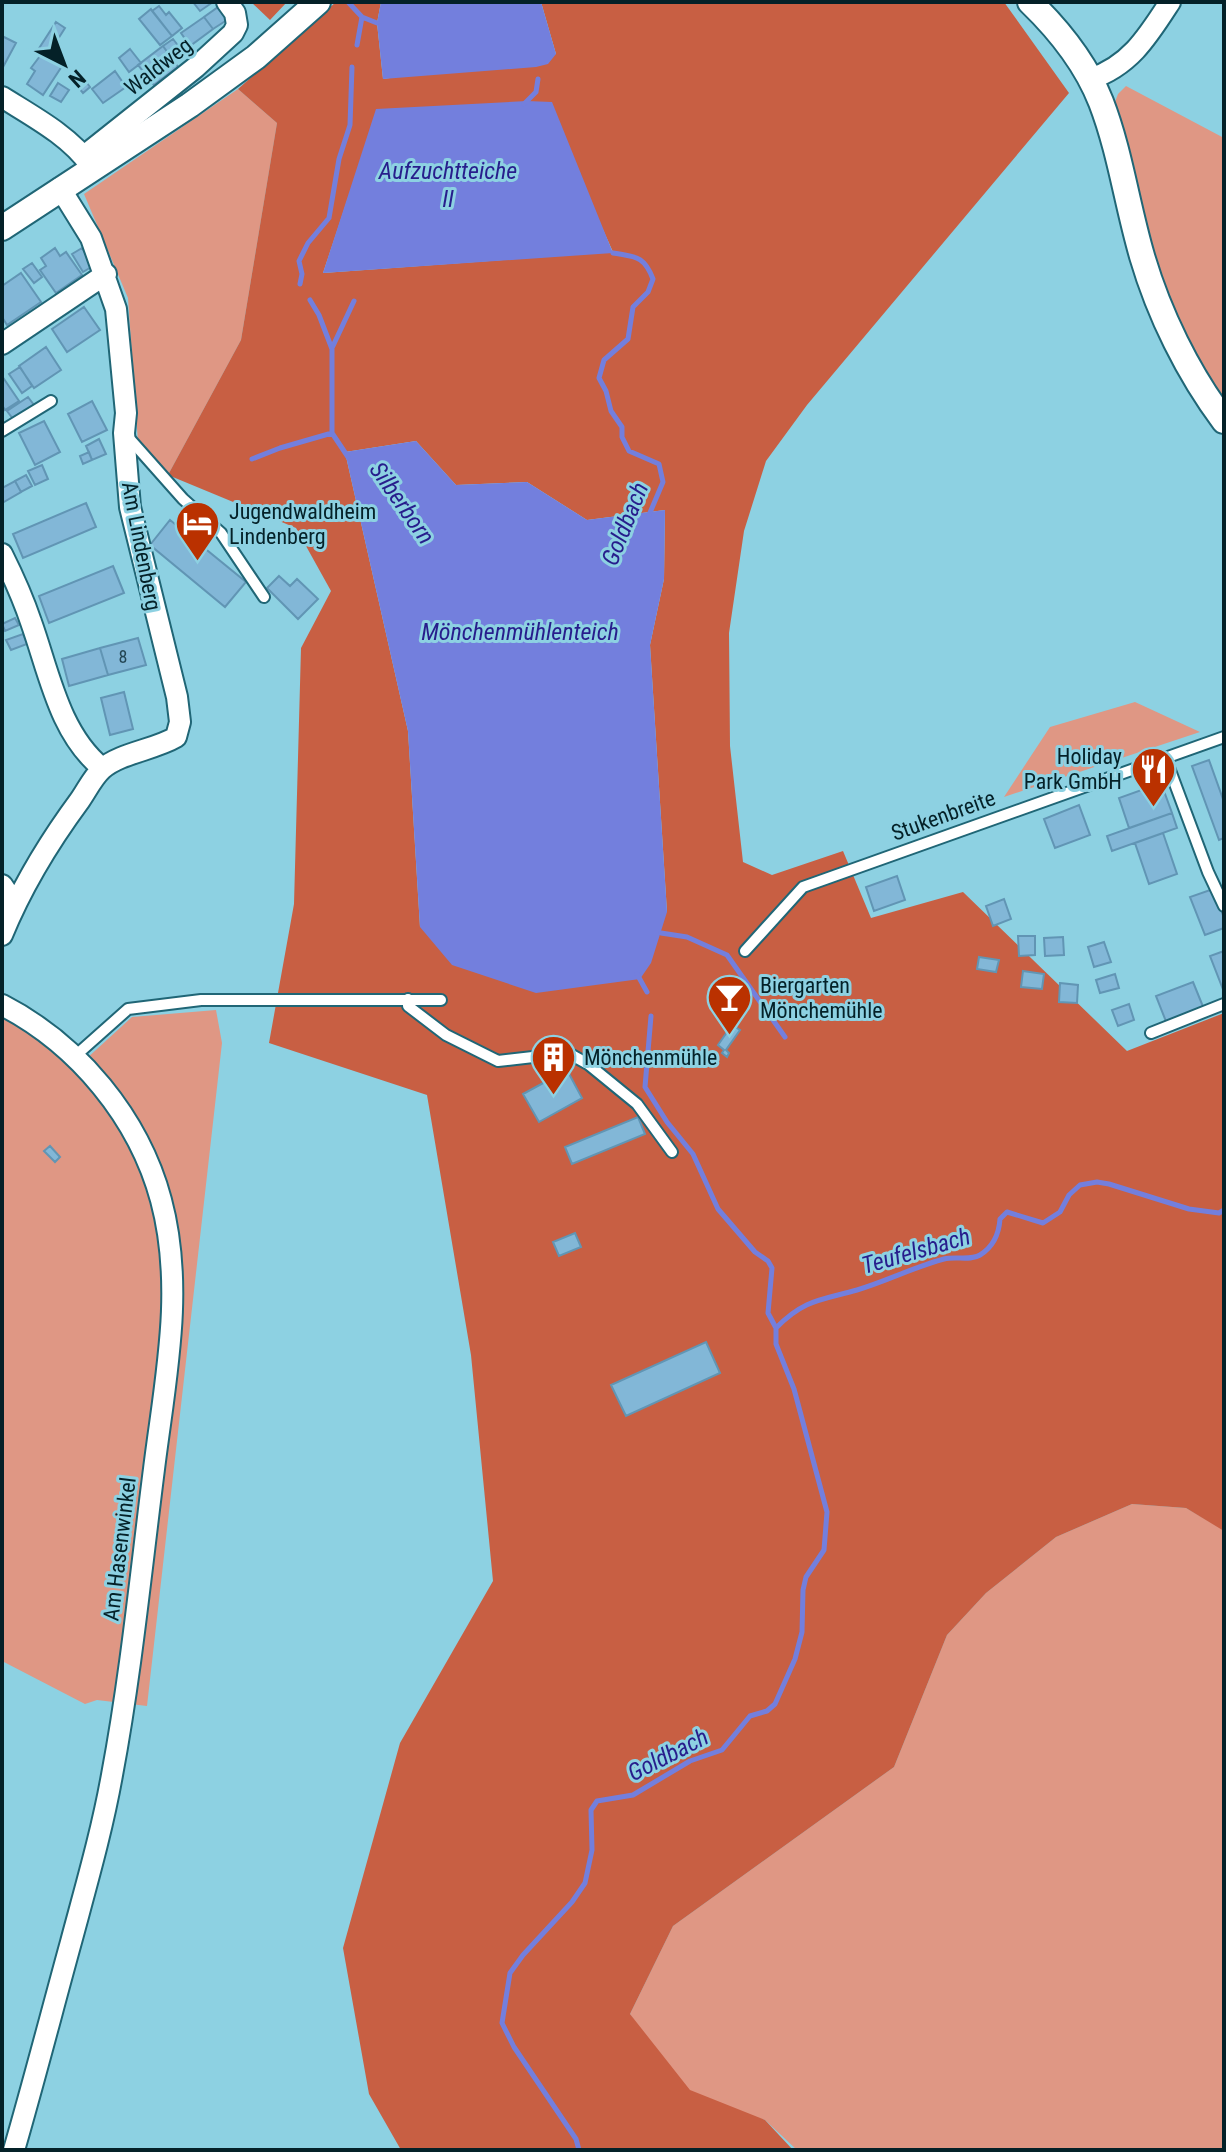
<svg xmlns="http://www.w3.org/2000/svg" width="1226" height="2152" font-family="'Roboto Condensed',sans-serif">
  <rect width="100%" height="100%" fill="#8dd1e2"/>
  <path fill="#df9784" d="M1126 86 1224 138V403C1163 315 1140 211 1112 110L1118 94Z
    M238 89 277 123 241 340 168 475 139 457 128 298 84 194Z
    M1135 702 1200 732 1004 797 1050 727Z
    M216 1010 222 1043 147 1706 97 1700 85 1704 2 1661V1017L44 1042 74 1070 132 1017Z
    M1132 1504 1186 1508 1224 1530V2150H797L765 2120 683 2095 630 2014 673 1926 894 1767 947 1635 986 1593 1056 1537Z"/>
  <path fill="#c85f43" fill-rule="evenodd" d="M251 2H287L270 20Z
    M336 2H381L377 23 383 79 556 54 541 2H1004L1069 93 807 405 766 461 744 531 729 633 730 746 743 862 772 875 843 851 871 918 963 892 1127 1051 1224 1013V1531L1186 1508 1132 1504 1056 1537 986 1593 947 1635 894 1767 673 1926 630 2014 690 2090 765 2120 793 2150H401L369 2094 343 1948 400 1743 493 1581 471 1355 427 1095 269 1043 294 904 301 648 331 591 296 528 168 475 241 340 277 123 238 89ZM348 198 600 223 613 252 323 273ZM416 441 456 485 527 482 587 520 665 510 664 579 650 645 667 912 420 927 408 731 345 452Z"/>
  <path fill="#737fdd" d="M381 2H541L556 54 548 64 536 67 383 79 377 23Z
    M527 101 552 102 613 253 323 273 376 109Z
    M416 441 456 485 527 482 587 520 665 510 664 579 650 645 667 912 651 963 640 979 536 993 452 965 420 927 408 731 345 452Z"/>
  <g fill="none" stroke-linecap="round" stroke-linejoin="round">
    <path stroke="#737fdd" stroke-width="5" d="M348 2 362 17 377 23
      M357 45 362 17
      M524 104 536 92 538 79
      M613 253C635 257 644 255 653 279L648 292 633 307 628 339 604 360 599 378 606 391 611 411 622 427V437L629 451 659 464 663 482 649 515
      M300 284 302 274 299 261 308 243 329 218 339 159 350 125 352 67
      M310 300 319 315 332 349V433L348 457
      M332 348 354 301
      M252 459 280 448 332 433
      M661 933 687 937 727 955 785 1037
      M637 974 647 992
      M776 1328C804 1299 822 1300 857 1290 887 1281 914 1267 944 1259 956 1256 970 1261 980 1255 993 1247 999 1233 1000 1219L1007 1212 1043 1223 1060 1212 1069 1195 1080 1185 1097 1182 1109 1184 1189 1209 1219 1213 1224 1210
      M579 2150 576 2139 514 2047 502 2023 510 1973 523 1955 572 1902 585 1883 592 1850 591 1810 597 1801 633 1795 690 1761 722 1750 750 1716 767 1711 775 1704 795 1659 802 1632 803 1590 806 1577 824 1550 827 1512 794 1389 776 1344V1328L768 1313 772 1268 768 1261 755 1252 718 1209 693 1154 667 1122 645 1087 651 1016"/>
  </g>
  <path fill="#82b7d7" stroke="#6195b4" stroke-width="2" d="M193 2H213L200 11Z
    M221 5 230 18 213 29 204 17Z
    M159 6 166 15 169 12 182 28 172 36 152 11Z
    M151 9 172 36 160 45 139 19Z
    M204 17 213 29 190 46 181 33Z
    M56 22 65 28 51 50 66 60 43 95 27 84 35 71 31 68 40 56 36 53Z
    M2 36 16 43 2 69Z
    M173 39 183 52 173 60 163 46Z
    M163 46 178 67 154 85 138 65Z
    M130 49 141 63 129 72 119 58Z
    M115 71 126 87 103 103 92 89Z
    M81 75 90 87 83 93 73 81Z
    M58 83 69 90 61 102 50 96Z
    M55 248 60 256 66 252 82 275 56 293 40 270 46 266 41 258Z
    M82 248 93 266 83 272 72 254Z
    M32 263 42 277 34 283 23 269Z
    M21 273 41 302 7 325 2 317V286Z
    M84 307 100 330 67 352 52 329Z
    M46 347 61 370 34 388 19 366Z
    M20 367 32 386 22 393 9 374Z
    M2 376 19 401 5 410 2 405Z
    M28 397 34 405 13 419 7 411Z
    M92 401 107 430 82 442 68 414Z
    M44 421 60 452 35 465 19 433Z
    M99 439 106 454 92 460 86 446Z
    M89 452 92 460 83 464 80 456Z
    M42 465 48 479 35 485 28 471Z
    M26 475 32 486 21 492 15 481Z
    M15 481 21 492 2 503V488Z
    M86 503 96 527 23 558 13 534Z
    M170 520 246 582 225 607 150 545Z
    M113 566 124 593 49 623 39 596Z
    M279 576 290 586 297 579 318 599 298 619 267 588Z
    M15 618 19 625 5 631 2 624Z
    M23 634 27 644 11 650 6 640Z
    M138 638 146 665 108 675 100 648Z
    M100 648 108 675 69 686 62 659Z
    M124 692 133 729 110 735 101 698Z
    M1209 760 1224 802V838L1219 840 1192 766Z
    M1161 783 1172 813 1129 828 1119 798Z
    M1079 805 1090 835 1055 848 1044 819Z
    M1172 813 1177 828 1112 851 1107 836Z
    M1163 833 1177 874 1149 884 1135 843Z
    M897 876 905 900 874 911 866 887Z
    M1213 889 1224 918V928L1205 935 1190 897Z
    M1004 899 1011 919 993 926 986 906Z
    M1018 936H1035V955L1019 956Z
    M1063 937 1064 955 1045 956 1044 938Z
    M1104 942 1111 962 1094 967 1088 947Z
    M1224 951V992L1210 956Z
    M979 957 999 960 996 972 977 969Z
    M1023 971 1044 974 1042 989 1021 987Z
    M1115 974 1119 988 1100 993 1096 980Z
    M1193 982 1204 1009 1167 1024 1156 996Z
    M1060 983 1078 985 1077 1003 1059 1002Z
    M732 992 742 1004 732 1012 723 999Z
    M1129 1004 1134 1020 1118 1026 1112 1010Z
    M732 1025 740 1030 726 1050 729 1053 727 1057 722 1053 724 1050 718 1045Z
    M567 1070 582 1098 539 1122 523 1094Z
    M638 1117 645 1134 572 1164 565 1147Z
    M50 1146 60 1157 55 1162 44 1151Z
    M575 1233 581 1247 559 1256 553 1242Z
    M706 1342 720 1373 626 1416 611 1385Z"/>
  <g fill="none" stroke-linecap="round" stroke-linejoin="round">
    <defs>
      <path id="service" d="M2 431 51 401
        M128 437 183 499 221 533 264 597
        M1165 757 1208 872 1224 906
        M745 951 803 887 1224 737
        M408 999V1006L446 1035 498 1061 568 1053 588 1064 637 1104 672 1152
        M1151 1033 1224 1004
        M74 1057 128 1009 201 1000H441"/>
      <path id="minor" d="M1090 79C1130 66 1148 36 1170 2
        M2 97C32 116 70 136 90 165
        M84 156 196 67 233 33 237 25 235 13 227 2
        M2 344 106 274
        M2 554C13 576 23 598 31 622 49 672 59 733 102 768
        M2 885 15 904
        M2 935C22 886 49 842 80 800 87 790 93 777 102 769 120 753 154 750 176 737L180 722 177 697 130 507 124 433 126 413 116 309 91 238 60 188
        M2 1005C78 1044 139 1118 161 1200 185 1289 165 1380 154 1469 141 1571 131 1674 112 1775 102 1831 86 1886 71 1942 52 2011 34 2081 14 2150"/>
      <path id="tertiary" d="M1030 2C1059 30 1086 64 1101 102 1120 151 1127 205 1142 256 1159 314 1188 373 1224 421
        M2 228 190 105 256 57 318 2"/>
    </defs>
    <use href="#service" stroke="#206676" stroke-width="14"/>
    <use href="#minor" stroke="#206676" stroke-width="24"/>
    <use href="#tertiary" stroke="#206676" stroke-width="28"/>
    <use href="#service" stroke="#fff" stroke-width="10"/>
    <use href="#minor" stroke="#fff" stroke-width="20"/>
    <use href="#tertiary" stroke="#fff" stroke-width="24"/>
  </g>
  <defs>
    <symbol id="hotel-pin" viewBox="-11 -11 22 30"><path d="M0 17L-7.5 6A9.5 9.5 0 1 1 7.5 6Z" fill="#ba3100" stroke="#8dd1e2"/><path d="M-6-4.5h1.5V1H6V5H4.5V3h-9V5H-6ZM-4 0a1.8 1.8 0 1 1 3.6 0ZM.5 0V-2.5h3Q6-2.5 6 0Z" fill="#fff"/></symbol>
    <symbol id="restaurant-pin" viewBox="-11 -11 22 30"><path d="M0 17L-7.5 6A9.5 9.5 0 1 1 7.5 6Z" fill="#ba3100" stroke="#8dd1e2"/><path d="M-5-6h1v4h1v-4h1v4h1v-4h1v5L-1.5 .5V6h-2V.5L-5-1ZM5-6V6H3V1.5H1.5Q1.5-4 5-6Z" fill="#fff"/></symbol>
    <symbol id="bar-pin" viewBox="-11 -11 22 30"><path d="M0 17L-7.5 6A9.5 9.5 0 1 1 7.5 6Z" fill="#ba3100" stroke="#8dd1e2"/><path d="M-6-5H6L.8 .8V4.5H3.5V6h-7V4.5H-.8V.8Z" fill="#fff"/></symbol>
    <symbol id="building-pin" viewBox="-11 -11 22 30"><path d="M0 17L-7.5 6A9.5 9.5 0 1 1 7.5 6Z" fill="#ba3100" stroke="#8dd1e2"/><path d="M-4-6H4V6H1V3H-1V6H-4ZM-2.5-4.3h1.7v1.8h-1.7ZM.8-4.3h1.7v1.8H.8ZM-2.5-1h1.7V.8h-1.7ZM.8-1h1.7V.8H.8Z" fill="#fff"/></symbol>
  </defs>
  <g fill-rule="evenodd">
    <use href="#hotel-pin" x="172" y="498" width="51" height="69"/>
    <use href="#restaurant-pin" x="1128" y="744" width="51" height="69"/>
    <use href="#bar-pin" x="704" y="972" width="51" height="69"/>
    <use href="#building-pin" x="528" y="1032" width="51" height="69"/>
  </g>
  <g text-anchor="middle" stroke-width="6" stroke-linejoin="round" paint-order="stroke">
    <g font-size="18" fill="#244654">
      <text x="123" y="663">8</text>
    </g>
    <g font-size="22" fill="#042128" stroke="#8dd1e2">
      <text transform="translate(158 66) rotate(-38)" y="8">Waldweg</text>
      <text transform="translate(142 546) rotate(79)" y="8">Am Lindenberg</text>
      <text transform="translate(943 815) rotate(-20)" y="8">Stukenbreite</text>
      <text transform="translate(119 1549) rotate(-83)" y="8">Am Hasenwinkel</text>
    </g>
    <g font-size="22" fill="#042128" stroke="#8dd1e2" text-anchor="start">
      <text x="229" y="519">Jugendwaldheim<tspan x="229" dy="25">Lindenberg</tspan></text>
      <text x="1122" y="764" text-anchor="end">Holiday<tspan x="1122" dy="25">Park GmbH</tspan></text>
      <text x="760" y="993">Biergarten<tspan x="760" dy="25">Mönchemühle</tspan></text>
      <text x="584" y="1065">Mönchenmühle</text>
    </g>
    <g font-size="24" font-style="italic" fill="#271d8c" stroke="#8dd1e2">
      <text x="448" y="179">Aufzuchtteiche<tspan x="448" dy="28">II</tspan></text>
      <text transform="translate(402 503) rotate(55)" y="8">Silberborn</text>
      <text transform="translate(625 524) rotate(-68)" y="8">Goldbach</text>
      <text x="520" y="640">Mönchenmühlenteich</text>
      <text transform="translate(916 1251) rotate(-16)" y="8">Teufelsbach</text>
      <text transform="translate(668 1755) rotate(-27)" y="8">Goldbach</text>
    </g>
  </g>
  <rect width="1226" height="2152" fill="none" stroke="#042128" stroke-width="8"/>
  <g transform="translate(64 64) rotate(138)" stroke="#8dd1e2" stroke-width="6" paint-order="stroke">
  <path d="M0-6L14 30L0 20L-14 30Z" fill="#042128"/>
  <text y="-12" font-size="22" font-weight="bold" text-anchor="middle" fill="#042128">N</text>
  </g>
</svg>
